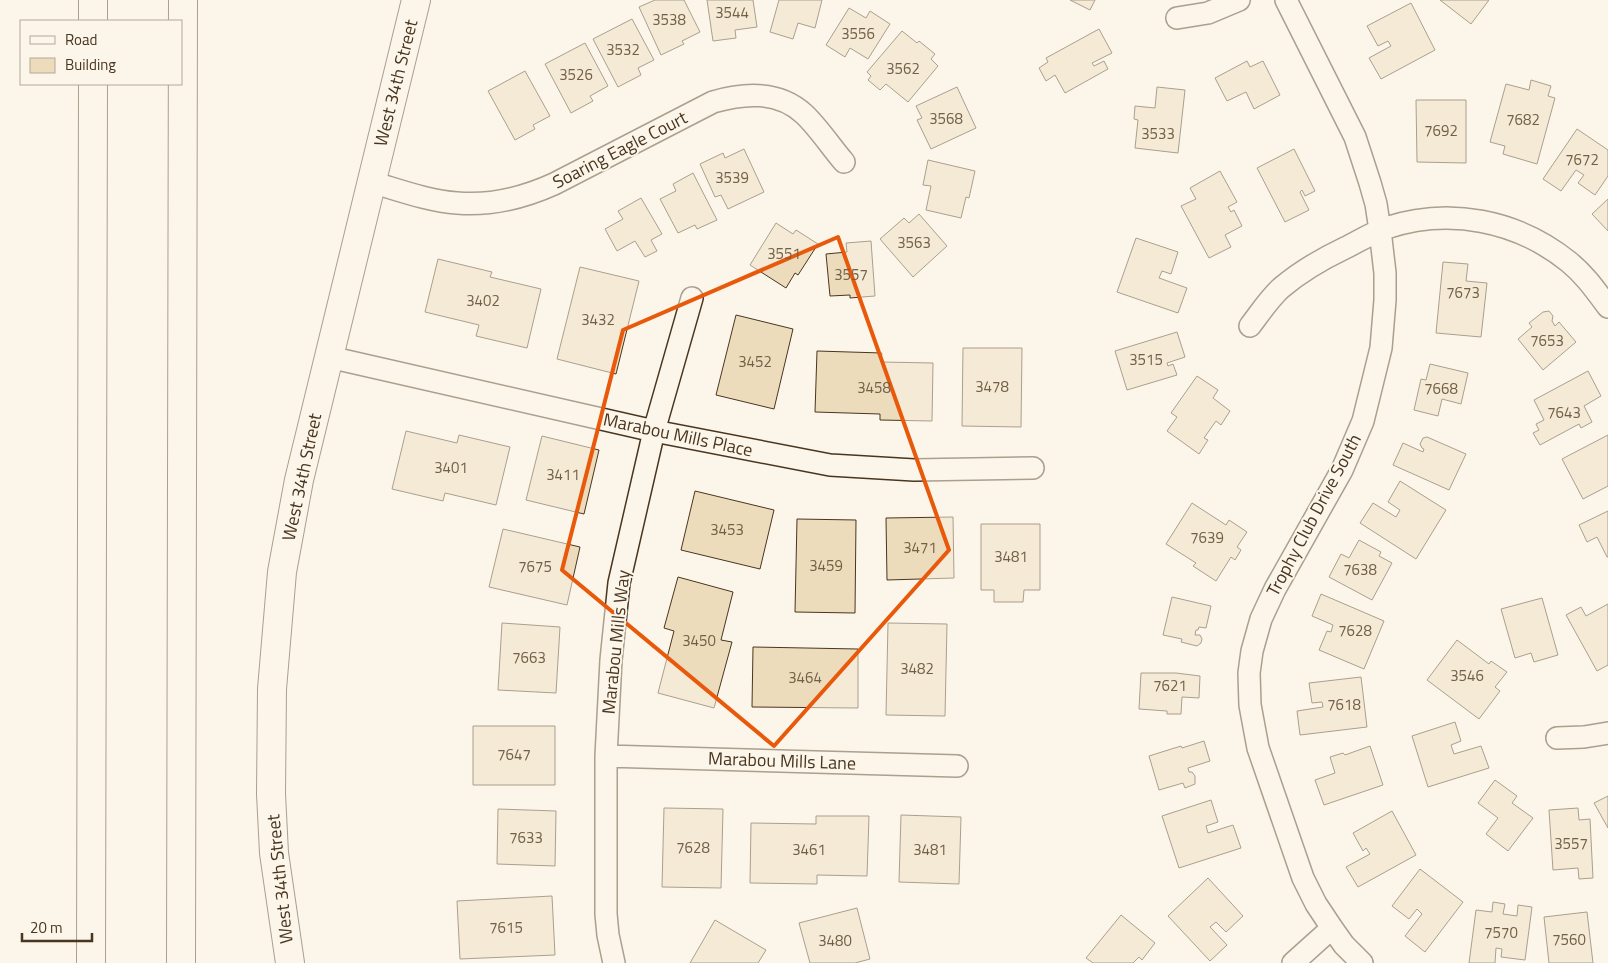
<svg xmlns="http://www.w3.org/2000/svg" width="1608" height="963" font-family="'Titillium Web',sans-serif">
  <rect width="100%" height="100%" fill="#fbf6e9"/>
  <path fill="#ecdcbc" stroke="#4a3520" d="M655 0H684L700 32 682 41 684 44 661 55 639 7Z
    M707 0H753L757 27 735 30 736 38 713 41Z
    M779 0H822L815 28 798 23 793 39 770 32Z
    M1070 0H1095L1090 10Z
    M1440 0H1489L1471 24Z
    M1411 3 1435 50 1381 79 1369 58 1391 46 1388 41 1378 46 1367 26Z
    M849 8 866 18 870 11 890 24 868 59 850 48 845 57 826 45Z
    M632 19 654 60 638 68 641 75 618 87 593 39Z
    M1099 29 1112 53 1092 63 1094 66 1104 61 1108 69 1065 93 1055 75 1046 81 1039 68 1048 62 1046 58Z
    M902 31 917 43 919 41 935 54 931 59 938 66 908 102 886 84 880 90 868 80 871 76 867 72Z
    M585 43 608 86 590 96 593 101 571 113 545 64Z
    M1247 61 1250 67 1263 61 1280 95 1254 109 1246 92 1227 101 1215 78Z
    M525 71 550 116 533 125 535 129 515 140 488 91Z
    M1531 80 1551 86 1548 96 1555 98 1537 164 1503 154 1505 146 1490 142 1506 84 1529 90Z
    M957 87 976 128 931 149 917 120 922 118 916 106Z
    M1157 87 1185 90 1178 153 1135 148 1138 120 1134 119 1135 106 1155 108Z
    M1416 100H1466V163L1417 162Z
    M1577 129 1608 150V176L1595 195 1578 183 1584 175 1576 170 1561 191 1543 179Z
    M744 149 764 192 728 209 721 195 715 197 700 164 723 153 725 158Z
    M1294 149 1315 191 1305 196 1302 190 1300 192 1309 210 1285 222 1257 168Z
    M928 160 975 171 969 198 966 197 961 218 926 210 931 186 923 185Z
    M1220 171 1237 202 1228 207 1231 212 1234 210 1242 226 1225 235 1231 247 1209 258 1181 206 1196 199 1190 188Z
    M693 173 717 220 697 229 695 225 678 233 660 199 676 191 673 184Z
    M641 198 662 234 651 240 657 251 645 257 635 241 617 251 605 229 623 219 618 211Z
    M1608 199V231L1592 214Z
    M919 214 947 246 913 277 880 239 904 218 909 223Z
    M776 223 793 234 796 230 818 244 798 275 795 273 786 288 750 265Z
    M1136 238 1178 252 1171 274 1162 271 1159 278 1187 288 1178 313 1117 292Z
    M871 241 875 296 850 298V295L830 296 826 254 847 252 846 243Z
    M438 259 492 272 490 277 541 289 527 348 476 336 479 325 425 312Z
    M1443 262 1468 264 1466 281 1487 283 1481 337 1436 333Z
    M580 267 639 281 616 374 557 359Z
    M1549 311 1553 316 1552 321 1555 326 1559 322 1576 342 1543 370 1518 339 1532 327 1529 323 1543 312Z
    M736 315 793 329 774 409 716 395Z
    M1177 332 1185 357 1167 363 1168 366 1173 364 1177 375 1127 390 1115 351Z
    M963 348H1022L1021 427 962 426Z
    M817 351 882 353 881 362 933 363 932 421 880 420V414L815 412Z
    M1430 364 1468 373 1461 404 1442 399 1438 416 1414 410 1421 379 1426 380Z
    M1588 371 1601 396 1584 406 1592 422 1581 428 1579 424 1540 445 1533 433 1539 430 1536 424 1544 420 1534 400Z
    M1197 376 1218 390 1213 398 1230 411 1221 425 1216 421 1204 438 1208 440 1199 454 1167 431 1177 417 1171 413Z
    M406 431 457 443 459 435 510 447 496 505 445 493 443 501 392 489Z
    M1608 435V486L1583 499 1562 459Z
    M542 436 599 450 584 514 526 500Z
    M1427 437 1466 454 1449 490 1393 465 1403 443 1423 452 1424 449 1422 448 1420 444 1423 438Z
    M1400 481 1446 510 1416 559 1360 523 1373 503 1396 517 1400 510 1388 502Z
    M695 491 774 510 760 569 681 550Z
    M1192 503 1226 525 1229 520 1247 532 1237 547 1241 550 1235 560 1231 557 1216 581 1193 566 1196 563 1166 544Z
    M1608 511V557H1607L1597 537 1587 542 1579 525Z
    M953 517 954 578 887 580 886 518Z
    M797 519 856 520 855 613 795 612Z
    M981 524H1040V590H1024L1023 602H994V590H981Z
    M503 529 580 547 567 605 489 587Z
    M1359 540 1381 552 1379 556 1392 563 1372 600 1329 577 1341 554 1349 558Z
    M678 577 733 592 721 640 732 642 714 708 658 693 674 631 664 628Z
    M1321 594 1384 621 1364 669 1319 650 1327 631 1331 632 1333 625 1312 616Z
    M1172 597 1211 606 1206 628 1199 627 1198 630H1196L1195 635H1200L1202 639 1201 643 1197 646 1181 642 1182 639 1163 635Z
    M1542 598 1558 655 1534 662 1531 653 1515 658 1501 609Z
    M1608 604V665L1597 671 1566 615 1581 607 1586 616Z
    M502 623 560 627 556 693 498 690Z
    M888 623 947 624 945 716 886 715Z
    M1457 640 1489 664 1491 661 1507 672 1495 687 1500 691 1479 719 1427 680Z
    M753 647 858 649V708L752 707Z
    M1141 673H1176L1200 676 1199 698 1182 697 1181 714H1167V711L1139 709Z
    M1361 677 1367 727 1300 735 1297 711 1323 707 1322 702 1312 703 1309 683Z
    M1455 722 1461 741 1451 745 1454 754 1481 746 1489 768 1428 787 1412 736Z
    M473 726H555V785H473Z
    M1204 741 1210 761 1188 768 1189 772H1192L1195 776V784L1185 788 1183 783 1159 790 1149 756 1181 746 1182 748Z
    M1370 746 1383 785 1324 805 1315 780 1335 773 1330 757 1343 753 1345 755Z
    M1495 780 1517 796 1512 803 1533 818 1508 851 1486 834 1498 818 1478 803Z
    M1608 796V828L1594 803Z
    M1211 800 1218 822 1206 826 1208 833 1233 825 1241 848 1179 868 1162 816Z
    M664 808 723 809 721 888 662 887Z
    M1578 808 1579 820 1590 819 1593 878 1579 879 1578 868 1553 870 1549 810Z
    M498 809 556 811 555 866 497 864Z
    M1392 811 1416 855 1358 887 1346 867 1370 854 1366 848 1363 851 1353 833Z
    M901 815 961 817 959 884 899 882Z
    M816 816H869L867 876 817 875V884L750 883 751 823 816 824Z
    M1420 869 1463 902 1425 952 1405 936 1422 914 1417 909 1409 919 1392 906Z
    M1208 878 1243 916 1226 932 1216 922 1210 927 1227 945 1210 961 1168 916Z
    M552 896 555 955 460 959 457 901Z
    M1493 902 1505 904 1503 914 1517 916 1518 905 1532 907 1525 960 1501 957 1502 949 1496 948 1495 963H1469L1476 910 1492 912Z
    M857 908 870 959 855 963H810L799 923Z
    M1587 912 1593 963H1549L1544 917Z
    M1121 915 1155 943 1142 960 1139 957 1133 963H1093L1086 958Z
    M715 920 766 950 758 963H690Z"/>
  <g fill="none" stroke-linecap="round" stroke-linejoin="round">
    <defs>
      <path id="street" d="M1286 0 1355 137 1370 183 1376 204 1380 230 1385 273V300L1381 348 1363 421 1342 470 1275 589 1261 619 1252 651 1249 673 1250 705 1258 748 1303 878 1316 904 1332 928 1344 945 1362 963
        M1177 18 1208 13 1239 0
        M371 182C399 190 428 201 457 203 491 206 523 198 554 184L713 102C744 93 778 90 804 114 818 127 831 147 844 162
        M1250 326C1260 313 1269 299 1281 288 1301 271 1322 259 1345 248 1359 241 1372 233 1386 228 1449 207 1517 220 1569 262 1585 275 1596 291 1608 307
        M329 357 654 431 830 465 914 470 1033 468
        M1557 738 1584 737 1608 733
        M606 756 957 766
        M614 963 608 935 606 914V756L611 660 619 583 654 431 692 298
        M1293 963 1332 928"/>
      <path id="secondary" d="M290 963 274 853 271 794 272 689 282 572 299 480 416 0"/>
      <path id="highway" d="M93 21V0
        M91 963 93 84
        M181 963 183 0"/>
    </defs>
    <use href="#street" stroke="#4a3520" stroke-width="24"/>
    <use href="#secondary" stroke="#4a3520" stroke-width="30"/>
    <use href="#highway" stroke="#4a3520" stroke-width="30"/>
    <use href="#street" stroke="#fbf6e9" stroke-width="21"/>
    <use href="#secondary" stroke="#fbf6e9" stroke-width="28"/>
    <use href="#highway" stroke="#fbf6e9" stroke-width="28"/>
  </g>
  <path d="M0 0H1608V963H0ZM838 237 949 550 774 746 562 570 623 330Z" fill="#fbf6e9" fill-opacity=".55" fill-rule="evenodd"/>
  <path fill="none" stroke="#e8590c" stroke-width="4" stroke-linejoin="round" d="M838 237 949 550 774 746 562 570 623 330Z"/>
  <g text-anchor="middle" stroke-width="4" stroke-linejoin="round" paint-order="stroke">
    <g font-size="15" fill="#725f47">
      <text x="732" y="18">3544</text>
      <text x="669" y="25">3538</text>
      <text x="858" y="39">3556</text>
      <text x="623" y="55">3532</text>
      <text x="903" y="74">3562</text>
      <text x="576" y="80">3526</text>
      <text x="946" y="124">3568</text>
      <text x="1523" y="125">7682</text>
      <text x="1441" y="136">7692</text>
      <text x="1158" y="139">3533</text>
      <text x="1582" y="165">7672</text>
      <text x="732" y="183">3539</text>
      <text x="914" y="248">3563</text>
      <text x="784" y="259">3551</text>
      <text x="851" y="280">3557</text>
      <text x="1463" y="298">7673</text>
      <text x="483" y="306">3402</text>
      <text x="598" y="325">3432</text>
      <text x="1547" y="346">7653</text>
      <text x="1146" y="365">3515</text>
      <text x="755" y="367">3452</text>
      <text x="992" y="392">3478</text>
      <text x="874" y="393">3458</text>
      <text x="1441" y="394">7668</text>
      <text x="1564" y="418">7643</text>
      <text x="451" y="473">3401</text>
      <text x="563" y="480">3411</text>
      <text x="727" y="535">3453</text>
      <text x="1207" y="543">7639</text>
      <text x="920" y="553">3471</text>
      <text x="1011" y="562">3481</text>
      <text x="826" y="571">3459</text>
      <text x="535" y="572">7675</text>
      <text x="1360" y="575">7638</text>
      <text x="1355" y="636">7628</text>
      <text x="699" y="646">3450</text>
      <text x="529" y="663">7663</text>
      <text x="917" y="674">3482</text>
      <text x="1467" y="681">3546</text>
      <text x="805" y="683">3464</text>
      <text x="1170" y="691">7621</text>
      <text x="1344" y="710">7618</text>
      <text x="514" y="760">7647</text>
      <text x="526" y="843">7633</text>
      <text x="1571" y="849">3557</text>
      <text x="693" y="853">7628</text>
      <text x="809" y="855">3461</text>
      <text x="930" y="855">3481</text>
      <text x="506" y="933">7615</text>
      <text x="1501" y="938">7570</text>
      <text x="1569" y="945">7560</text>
      <text x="835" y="946">3480</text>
    </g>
    <g font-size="18" fill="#4a3520" stroke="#fbf6e9">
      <text transform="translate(396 83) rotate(-76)" y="6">West 34th Street</text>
      <text transform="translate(620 150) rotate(-27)" y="6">Soaring Eagle Court</text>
      <text transform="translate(678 435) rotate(12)" y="6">Marabou Mills Place</text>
      <text transform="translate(302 477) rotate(-78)" y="6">West 34th Street</text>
      <text transform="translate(1314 515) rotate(-62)" y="6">Trophy Club Drive South</text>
      <text transform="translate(616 642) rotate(-84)" y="6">Marabou Mills Way</text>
      <text transform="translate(782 761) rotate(2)" y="6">Marabou Mills Lane</text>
      <text transform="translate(280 879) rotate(-96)" y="6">West 34th Street</text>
    </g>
  </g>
  <rect x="20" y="20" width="162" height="65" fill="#fbf6e9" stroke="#b4a999"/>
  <rect x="30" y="36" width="25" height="8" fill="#fbf6e9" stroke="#b4a999"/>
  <text x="65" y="45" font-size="15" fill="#4a3520">Road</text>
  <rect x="30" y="58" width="25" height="15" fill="#ecdcbc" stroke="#b4a999"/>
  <text x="65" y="70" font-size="15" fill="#4a3520">Building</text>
  <path d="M22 933v8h70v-8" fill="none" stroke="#4a3520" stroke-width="2.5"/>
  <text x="30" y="933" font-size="15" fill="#4a3520" stroke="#fbf6e9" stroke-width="4" paint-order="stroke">20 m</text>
</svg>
